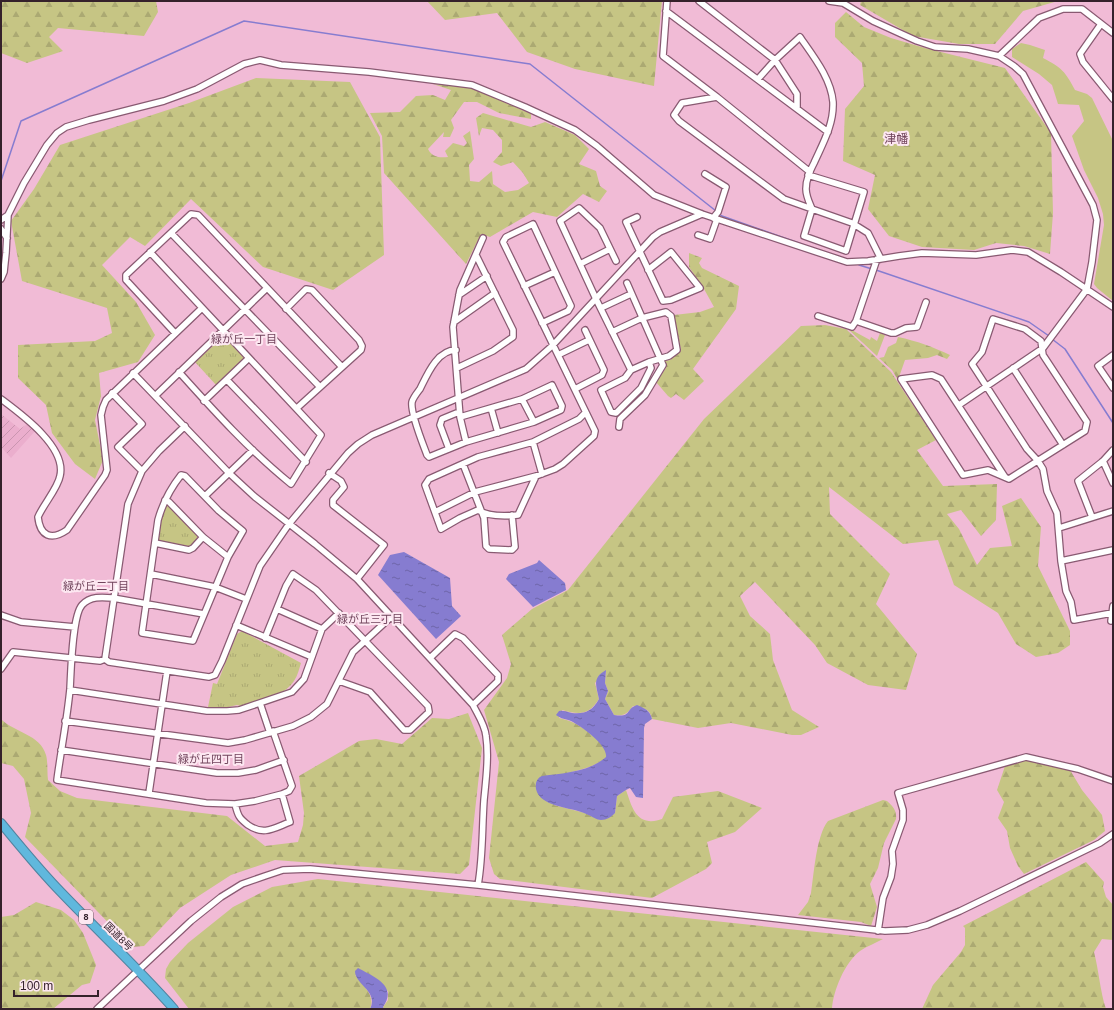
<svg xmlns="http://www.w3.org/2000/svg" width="1114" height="1010" font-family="Arial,'Noto Sans JP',sans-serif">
  <defs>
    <pattern id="industrial-furrows" width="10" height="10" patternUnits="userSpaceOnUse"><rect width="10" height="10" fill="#ebaecd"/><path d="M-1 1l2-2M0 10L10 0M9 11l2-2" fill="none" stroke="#ca95b0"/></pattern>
    <pattern id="forest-firs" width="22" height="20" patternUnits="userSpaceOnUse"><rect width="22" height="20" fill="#c6c584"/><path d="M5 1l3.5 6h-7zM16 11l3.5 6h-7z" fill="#aba972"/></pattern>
    <pattern id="park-tufts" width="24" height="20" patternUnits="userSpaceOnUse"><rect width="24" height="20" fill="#c6c584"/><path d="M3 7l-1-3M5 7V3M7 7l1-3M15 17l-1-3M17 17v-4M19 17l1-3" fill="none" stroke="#aba972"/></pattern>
    <pattern id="water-ripples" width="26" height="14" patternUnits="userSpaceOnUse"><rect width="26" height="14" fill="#867cd0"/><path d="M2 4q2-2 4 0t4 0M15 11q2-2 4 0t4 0" fill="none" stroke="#6e65a9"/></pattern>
  </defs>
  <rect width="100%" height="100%" fill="#f1bbd6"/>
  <path fill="url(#industrial-furrows)" d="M1 414 20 429 29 423 36 430 11 458 1 447Z"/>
  <path fill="#c6c584" d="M1021 43 1030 45 1045 50 1043 58C1062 68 1065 71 1075 90L1087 94 1092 98 1113 141V301L1097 288 1094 284 1104 225 1103 214 1098 198 1084 170 1072 136 1084 121 1079 105 1058 104 1052 85 1039 74 1012 57V49Z
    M848 328 870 340 871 337 877 341 880 333 885 335 877 356 848 329Z"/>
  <path fill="url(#forest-firs)" d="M1 1H156L158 12 144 36 58 28 49 37 63 51 27 63 1 53Z
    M427 1H662L654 86 575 69 527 52 497 13 445 20Z
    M861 1H1058L1023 11 995 44H959L913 36 860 5Z
    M846 12 864 27 891 38 925 48 1005 68 1051 133 1053 213 1050 254 1024 246 996 243 974 250 922 247 889 236 868 209 875 175 843 161 845 109 864 86 862 63 835 37V23Z
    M256 78 350 82 380 137 384 255 333 290 263 267 191 199 145 246 130 237 102 265 136 302 155 335 138 362 99 373 101 396 95 420 103 460 95 479 75 464 52 433 46 405 18 378V345L95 341 112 333 107 308 22 281 11 221 34 189 60 145 189 103Z
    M433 84 472 88 531 114V119L499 113 477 102H464L451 120 454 128 450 137H443L444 132 428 149C432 157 439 158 448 157L445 151 453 143 464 146 467 143 463 136 470 131 474 159 469 165 470 181 479 182 492 171 493 184 505 192 518 190 529 183 523 173 513 162 501 166 493 162 502 152V140L493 130 482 128 479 136 476 118 483 113 531 127 545 122 575 135 589 149 579 164 596 171 600 186 607 191 599 202 583 194 557 217 533 212 490 237 481 234 466 264 384 173 382 136 370 113 400 112 416 96 433 95 445 100 451 90Z
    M689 253 702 258 699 263 702 268 739 286 736 309 693 369 704 381 684 400 676 394 671 398 668 396 656 382 666 368 665 361 670 360 681 350 674 315 700 312 714 307 704 289 689 267Z
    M825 325 846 329 891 372 936 440 917 450 943 486 997 484 996 520 981 536 961 510 947 514 959 529 977 565 990 548 1012 546 1002 506 1021 498 1041 527 1038 566 1070 631V645L1058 653 1036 657 1016 644 998 613 954 585 938 540 903 544 829 487 830 514 890 574 876 604 917 654 906 690 868 685 827 663 815 645 755 582 740 596 750 616 770 634 773 660 792 710 819 727 801 735H792L731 723 698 728 652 719C650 708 642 708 633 706 626 715 624 716 614 715L605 699 608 691 605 683 606 671 595 683 599 699C589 715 580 715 562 710L559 718C563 719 568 720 572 722 583 727 608 744 607 757 595 767 582 769 568 773L554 805 585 813 600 820 615 813 617 796 626 790C630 801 634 820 649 821 653 822 658 820 662 819L673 797 718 791 762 808 735 832 707 842 712 863 706 869 652 898 500 879 494 874 489 858 499 762 484 710 507 678 511 664 502 635 532 609 568 590 704 419 801 326Z
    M898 337C917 341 933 347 950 355L947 359 937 355 928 358 905 360 898 380 892 370 879 358 884 357 888 347 896 343Z
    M468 713 482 748 469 865 460 874 275 860 231 875 180 908 144 946 132 947 25 837 31 813 24 779 13 766 1 763V719C15 733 40 734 46 755 48 762 47 772 48 780L60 791 77 798 227 816 265 846 298 842 303 825 304 813 299 776 359 741 376 739 402 744 432 718 449 719Z
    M1027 759 1070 770 1082 790 1102 815 1105 831 1094 840 1024 874 1018 866 1010 848 1007 831 998 818 1004 802 997 790 1005 766Z
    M883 800 887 801C893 806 897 811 896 819L884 843 878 868 870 884 877 907 871 926 861 922 798 915 808 902 811 893C814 874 816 836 828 821Z
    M1086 862 1104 882 1103 887 1106 897 1113 905V940L1102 939 1094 952C1099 971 1100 991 1106 1009H922L933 985 961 952 965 945V928L963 926Z
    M318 879 883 939C876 943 867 946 860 951 845 962 833 991 832 1009H384L383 1007 388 1000V991L355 975C363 985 376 996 370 1009H189L165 978 166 969 170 962 188 943 233 907 272 887Z
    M36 902 61 910 74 920 83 933 96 965 90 983 82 985 53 1009H1V917L14 915Z"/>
  <path fill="url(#park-tufts)" d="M223 337H225L245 357 244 360 217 386 195 362Z
    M168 504 197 535V538L192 546H188L160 542 158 540 161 518 165 505Z
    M242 631 301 663C299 669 298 675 294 681 284 697 258 701 241 706L237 705 224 708 208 707 213 683 217 684 237 634Z"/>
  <path fill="url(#water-ripples)" d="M404 552 450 578 452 606 461 616 436 639 378 575 390 555Z
    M539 560 565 583 566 590 533 607 506 579 509 574 537 563Z
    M606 670 605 683 608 691 605 699 614 715C632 718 625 709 637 705 644 708 650 710 652 719L645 724 644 728 643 798 636 797 630 788 626 790 617 796 615 813C611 817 607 820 601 820 596 820 590 815 584 813 570 807 540 807 536 789 535 783 537 778 542 776 564 773 589 772 606 757 608 745 581 726 571 721 566 719 561 719 556 715L559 711C563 710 567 712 572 713 586 714 592 711 599 699 596 685 592 678 606 670Z
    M358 968C374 977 398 985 383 1007L384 1009H370C379 991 355 985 355 971Z"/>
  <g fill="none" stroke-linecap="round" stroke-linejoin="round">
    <path stroke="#867cd0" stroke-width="1.5" d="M1 181 21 121 244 21 530 64 716 211
      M719 214 722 216 830 254
      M859 265 872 269
      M876 270 1029 322 1049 336
      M1052 339 1065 349 1113 423"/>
    <defs>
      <path id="minor" d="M667 1 663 56 717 97
        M699 1 775 60 797 94V108
        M829 1 843 3 873 21 917 41 935 47 968 49 999 56 1014 66 1023 74 1093 205 1097 220 1092 262 1087 289 1043 348 959 405
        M666 11 828 132
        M1101 24 1080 54 1083 62 1113 99
        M999 56 1039 18 1063 9H1082L1113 33
        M758 79 775 60 800 37C813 56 831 78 833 102 834 124 823 143 814 163 810 171 806 179 806 189 806 196 809 202 812 209L852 223 868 233 881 259
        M705 174 726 187 718 212 713 218
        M808 175 864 192 846 251 804 236 812 209 784 199 679 121 674 115 682 103 717 97 810 172
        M637 217 626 222 663 301 671 300 700 288 671 252 648 270
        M1 220 8 215
        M1 229 7 238
        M171 233 320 387
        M698 235 710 239 717 219
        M150 252 321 435 291 484C250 451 214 411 179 372
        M616 261 600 228 579 208 560 221 596 299 631 370 625 378 601 390 611 412 616 413 641 388 651 368 649 362
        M580 264 610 249
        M1 279 4 272 6 253 8 215 24 183 47 145 57 133 66 127 89 120 164 101 197 89 244 64 260 60 281 65 369 72 472 85 525 107 575 130 597 146 654 195 702 214 847 262 868 261 899 256 922 253 976 255 1012 250 1028 252 1061 272 1113 307
        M524 286 555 272
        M459 295 487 276
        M601 308 631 294
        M286 309 306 289 312 290 359 340 362 346 361 350 297 408
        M818 316 852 327 856 321 891 333H895L906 328 917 327 926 302
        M856 321 877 259
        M454 322 495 293
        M542 323 568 311 571 306 533 224 506 237 503 242 595 431 594 436 563 464 555 469 536 476 518 515C507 516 488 517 478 510L460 518 441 529 425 485 429 479 478 457 533 442 579 419 585 413
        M612 332 642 318 666 312 671 316 677 350 669 356 649 362 631 370
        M175 333 126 280V275L191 214 198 215 342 367
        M456 350C437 350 427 375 420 389 417 393 413 398 412 402 410 413 423 444 427 455L429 457 466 442 534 422 561 410 562 406 552 385 522 399 460 417
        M558 355 589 340
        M1113 355 1098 366 1113 388
        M457 368 493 351 513 337V330L476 255
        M1013 368 1063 445
        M133 373 229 473 255 497 315 544 357 579 473 705C478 715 485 725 486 736 489 756 486 779 484 800 482 829 483 857 478 885
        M227 380 306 462
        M575 389 602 375 604 370 585 330
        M112 393 142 424 118 447 142 471
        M155 396 267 288
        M1 399C21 414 67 447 60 476 58 488 43 505 38 517 40 536 51 541 67 530L105 475 107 470 101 415 103 407 106 400 202 308
        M522 399 534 422
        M204 401 249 358
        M491 408 498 433
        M185 426 159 451 142 471 128 504 105 659 109 662 209 677 215 675 222 661 260 566 289 524 348 453 358 444 372 435 526 369 552 346 653 237 660 232 702 214
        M619 427 620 419 645 395 663 365 627 283
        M466 442 460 417 453 327 460 290 483 238
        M533 442 542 474
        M449 449 440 425 442 419 459 412
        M1103 461 1113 483
        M463 464 484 518 486 546 489 549 512 550 515 547 512 515
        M329 473 341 481 344 487 333 500V505L384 545 357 579
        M181 475 185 476 219 511 243 531 228 557 193 641 142 633 158 520C163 502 170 489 181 475Z
        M1005 477 941 379 932 375 901 379 963 475 988 470 1009 479 1085 431 1087 422 1043 355 1041 341 1025 329 993 319 982 352 972 364 1027 449 1038 461 1043 469 1047 491 1057 513 1061 561 1066 591 1071 602 1074 620 1112 613
        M205 496 253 450
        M165 500 169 502 203 537 228 557
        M435 512 475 492 536 476
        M1092 517 1078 481 1103 461 1113 450
        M1059 528 1113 511
        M155 543 189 550 193 548 203 537
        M1061 561 1113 550
        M151 574 215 587 246 599
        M277 609 322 629
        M204 614 113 598C102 597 90 596 82 605 72 616 71 673 70 689 67 720 61 750 57 780L206 803 235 804 255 801 282 794 289 791 292 786 273 731
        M1 615 21 622 75 627
        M1111 621 1113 606
        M236 625 312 657
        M265 638 286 586 293 574 316 590 428 706 429 712 410 730H404L370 692 339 681
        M430 658 455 634 463 638 498 675V681L473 705
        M1 669 13 652 100 661 105 659
        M70 690 207 711H227L239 710 292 692 304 679 322 629 339 613
        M260 703 270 733
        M65 721 228 743 245 740 293 726 311 717 327 704 353 652 391 617
        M61 750 217 773H238L256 770 284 760
        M149 793 167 671
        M235 804C238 816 239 818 248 825 264 836 274 828 290 822L282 794
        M878 931 883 898 891 877 893 864 892 851 903 820V810L898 793 1026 757 1078 769 1113 781
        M97 1009 191 921 221 897 242 884 265 876 283 870 310 869 478 885 885 931 908 930 927 925 960 911 1100 843 1113 834"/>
      <path id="highway" d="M1 823C19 845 37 867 57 888 96 929 137 967 174 1009"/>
    </defs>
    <use href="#minor" stroke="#895a72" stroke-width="8"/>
    <use href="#highway" stroke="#51839f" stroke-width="10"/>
    <use href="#minor" stroke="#fff" stroke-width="5.5"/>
    <use href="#highway" stroke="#60b8dd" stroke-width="8"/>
  </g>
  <g text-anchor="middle" stroke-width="4" stroke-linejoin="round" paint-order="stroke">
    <rect fill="#fde7f1" stroke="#715c66" stroke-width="1" x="79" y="910" width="14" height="14" rx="3"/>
    <g font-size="9" font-weight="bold" fill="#35212b">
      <text x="86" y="920">8</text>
    </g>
    <g font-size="10" fill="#35212b" stroke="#fde7f1">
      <text transform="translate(119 936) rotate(45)" y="4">国道8号</text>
    </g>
    <g font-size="11" fill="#71445c" stroke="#fde7f1">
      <text x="244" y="343">緑が丘一丁目</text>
      <text x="96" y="590">緑が丘二丁目</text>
      <text x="370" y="623">緑が丘三丁目</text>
      <text x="211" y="763">緑が丘四丁目</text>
    </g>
    <g font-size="12" fill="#71445c" stroke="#fde7f1">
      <text x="896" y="143">津幡</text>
    </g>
  </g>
  <rect width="1114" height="1010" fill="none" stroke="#35212b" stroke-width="4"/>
  <path d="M14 990v6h84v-6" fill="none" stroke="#35212b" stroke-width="2"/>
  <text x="20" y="990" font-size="12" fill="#35212b" stroke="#fde7f1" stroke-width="3" paint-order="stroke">100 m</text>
</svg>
